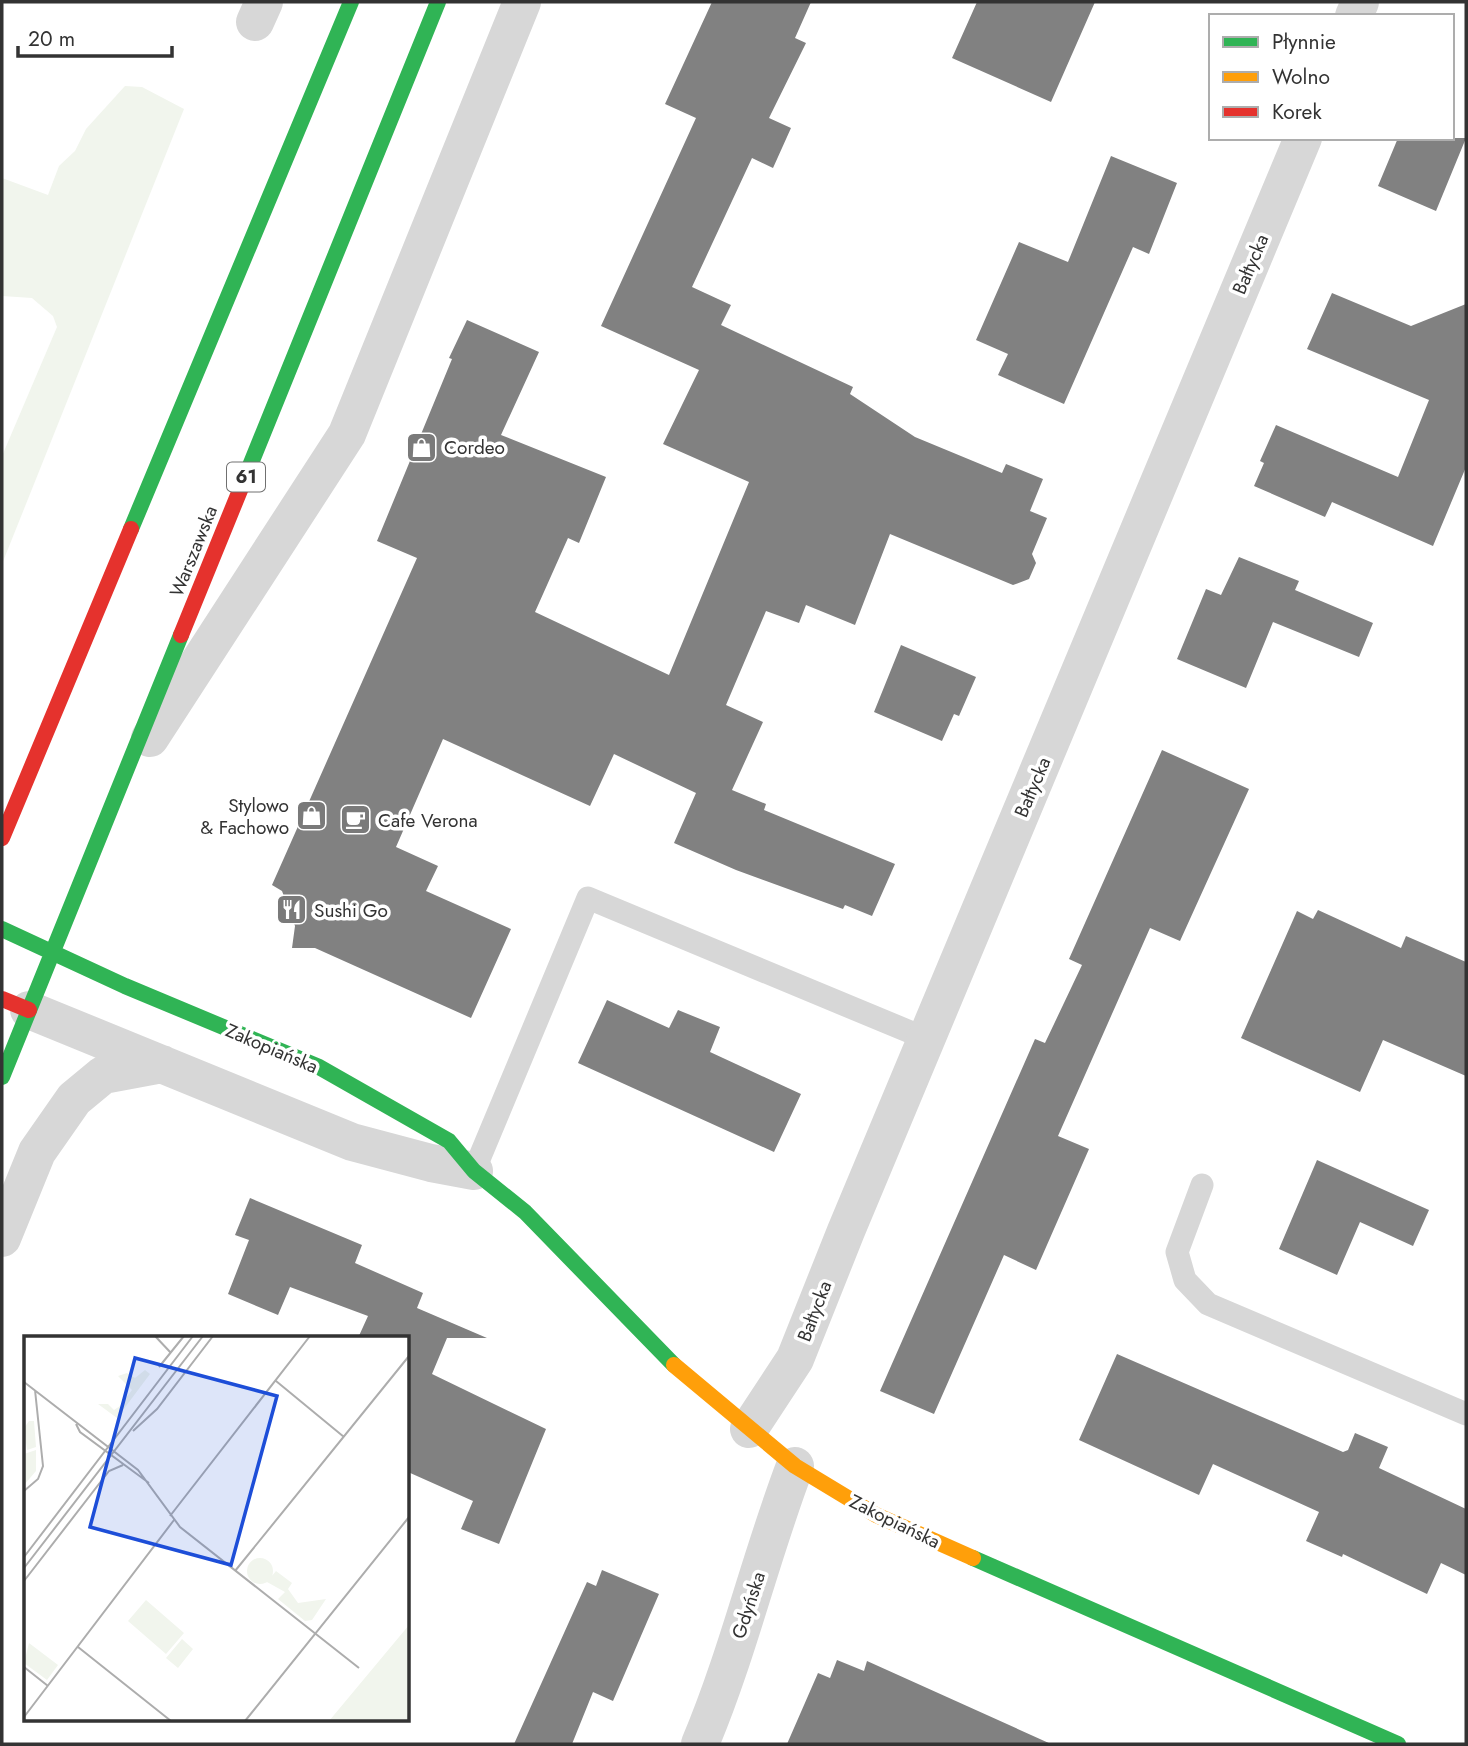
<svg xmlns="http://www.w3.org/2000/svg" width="1468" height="1746" font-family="Jost,sans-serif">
  <rect width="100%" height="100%" fill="#fff"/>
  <path fill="#f1f5ed" d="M125 86 142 87 184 109 2 564V456L57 327 53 316 32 298 2 296V178L48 195 59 166 75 151 86 129Z"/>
  <path fill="#818181" d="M712 2H811L795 38 806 43 769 118 791 128 773 168 752 158 692 287 731 305 721 325 853 387 850 394 915 437 1002 473 1006 464 1043 479 1030 511 1047 518 1032 554 1036 563 1029 579 1013 585 890 534 855 625 806 605 799 623 766 611 726 705 763 722 732 790 766 804 764 810 895 864 872 916 845 905 843 909 736 870 674 843 696 793 614 754 590 806 443 739 396 847 438 866 426 891 511 929 471 1018 315 948H292L295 926 282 891 272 885 417 558 377 541 452 359 449 358 467 320 539 352 501 435 606 477 579 543 568 538 535 612 669 675 749 482 663 444 699 370 601 326 696 118 665 104Z
    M977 2H1095L1051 102 952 58Z
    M1398 138H1466L1436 211 1378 186Z
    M1111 156 1177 183 1149 254 1133 247 1064 404 998 375 1008 354 976 340 1019 242 1068 262Z
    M1332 293 1411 326 1466 304V467L1433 546 1332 502 1325 517 1254 486 1264 463 1260 461 1276 425 1398 477 1429 400 1307 349Z
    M1239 557 1299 581 1295 590 1373 623 1359 657 1273 622 1246 688 1177 659 1206 589 1221 595Z
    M901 645 976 677 959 716 954 714 942 741 874 712Z
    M1162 750 1249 789 1180 941 1150 928 1058 1136 1089 1149 1036 1270 1004 1255 934 1414 880 1391 1035 1039 1045 1043 1082 965 1069 959Z
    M1318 910 1401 948 1406 936 1466 962V1076L1383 1040 1360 1092 1241 1038 1297 911 1313 919Z
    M607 1000 669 1028 678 1010 720 1027 710 1052 801 1094 774 1152 578 1063Z
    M1317 1160 1429 1210 1413 1246 1360 1222 1337 1275 1279 1249Z
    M250 1198 362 1245 355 1263 423 1293 417 1308 487 1338H447L432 1374 546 1429 499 1544 461 1529 473 1501 408 1472V1338H358L368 1316 290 1287 278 1315 228 1294 249 1240 235 1235Z
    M1117 1354 1343 1452 1348 1450 1355 1433 1388 1447 1379 1468 1466 1509V1575L1441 1563 1427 1594 1343 1554 1342 1557 1306 1541 1319 1512 1213 1464 1199 1495 1079 1440Z
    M602 1570 659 1594 613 1701 593 1692 572 1744H514L587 1582 596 1586Z
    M837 1660 864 1671 867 1661 1051 1744H787L818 1673 830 1678Z"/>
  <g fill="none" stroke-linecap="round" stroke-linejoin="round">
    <path stroke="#d7d7d7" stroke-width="23" d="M474 1171 588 898 927 1039
      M1202 1185 1177 1252 1185 1280 1208 1304 1466 1414"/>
    <path stroke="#d7d7d7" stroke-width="38" d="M1354 16 1360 2
      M255 22 264 2
      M150 738 347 434 522 2
      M29 1010 352 1142 431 1163 474 1171
      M2 1238 37 1152 74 1099 103 1075 162 1064
      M749 1429 795 1359 846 1231 1303 138
      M700 1744C738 1654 760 1558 795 1466"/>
    <path stroke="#30b455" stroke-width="16" d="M245 478 438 2
      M131 529 351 2
      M2 929 125 986 319 1067 449 1141 474 1171 525 1212 674 1365
      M2 1077 181 635
      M973 1558 1398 1744"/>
    <path stroke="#ff9f0a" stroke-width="16" d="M674 1365 795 1466 876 1515 973 1558"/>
    <path stroke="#e5322d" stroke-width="16" d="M181 635 245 478
      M2 838 131 529
      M2 999 29 1010"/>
  </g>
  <defs>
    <symbol id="shop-square" viewBox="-11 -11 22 22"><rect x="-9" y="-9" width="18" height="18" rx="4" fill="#7a7a7a" stroke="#fff"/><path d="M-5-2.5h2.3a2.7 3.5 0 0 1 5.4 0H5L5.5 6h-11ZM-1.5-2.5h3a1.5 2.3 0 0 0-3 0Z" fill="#fff"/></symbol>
    <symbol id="cafe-square" viewBox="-11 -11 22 22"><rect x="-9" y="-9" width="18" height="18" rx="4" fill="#7a7a7a" stroke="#fff"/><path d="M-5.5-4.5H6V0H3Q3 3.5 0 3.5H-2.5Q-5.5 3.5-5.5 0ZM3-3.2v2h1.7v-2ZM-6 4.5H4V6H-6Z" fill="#fff"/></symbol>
    <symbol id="restaurant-square" viewBox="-11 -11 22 22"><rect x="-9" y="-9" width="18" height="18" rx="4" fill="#7a7a7a" stroke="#fff"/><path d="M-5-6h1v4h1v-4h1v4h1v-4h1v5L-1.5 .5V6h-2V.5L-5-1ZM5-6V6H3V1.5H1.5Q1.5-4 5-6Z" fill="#fff"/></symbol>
  </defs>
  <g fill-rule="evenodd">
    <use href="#shop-square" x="404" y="430" width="35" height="35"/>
    <use href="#shop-square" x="294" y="798" width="35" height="35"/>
    <use href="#cafe-square" x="338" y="802" width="35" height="35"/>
    <use href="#restaurant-square" x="274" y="892" width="35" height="35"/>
  </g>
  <g text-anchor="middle" stroke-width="7" stroke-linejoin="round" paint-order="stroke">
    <rect fill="#fff" stroke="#707070" stroke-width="2" x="227" y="462.5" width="38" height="29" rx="5"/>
    <g font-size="18" font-weight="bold" fill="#333">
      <text x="246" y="483">61</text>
    </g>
    <g font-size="19" fill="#333" stroke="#fff">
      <text transform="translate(1250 264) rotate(-67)" y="7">Bałtycka</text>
      <text transform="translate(193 551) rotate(-68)" y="7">Warszawska</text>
      <text transform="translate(1032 787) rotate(-67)" y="7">Bałtycka</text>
      <text transform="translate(272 1048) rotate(23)" y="7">Zakopiańska</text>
      <text transform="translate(814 1311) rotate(-69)" y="7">Bałtycka</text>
      <text transform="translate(895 1521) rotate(26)" y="7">Zakopiańska</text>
      <text transform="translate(748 1605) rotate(-72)" y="7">Gdyńska</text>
    </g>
    <g font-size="19" fill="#333" stroke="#fff" text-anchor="start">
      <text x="444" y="454">Cordeo</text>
      <text x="289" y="812" text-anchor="end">Stylowo<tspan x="289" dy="22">&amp; Fachowo</tspan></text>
      <text x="378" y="827">Cafe Verona</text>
      <text x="314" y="917">Sushi Go</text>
    </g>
  </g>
  <g transform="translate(24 1336)">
    <rect width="385" height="385" fill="#fff"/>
    <path d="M121 34 126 38 93 82 74 68H84L90 74 96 70 108 54 94 40 103 37 111 42ZM5 85H10L12 111 3 114 0 92ZM12 114V135L0 149V118ZM223 235a13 13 0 1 1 26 0a13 13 0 1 1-26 0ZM252 235 268 247 264 253 274 267 302 263 288 284 281 285 254 263 261 256 243 246ZM122 264 160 297 142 318 104 285ZM385 289V385H305ZM158 303 169 313 154 332 142 322ZM5 307 34 329 23 344 0 327Z" fill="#f1f5ed"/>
    <path fill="none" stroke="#adadad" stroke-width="2" d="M131 0 147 17M135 31 160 0M252 45 320 101M0 46 114 134 156 191 335 332M52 88 56 96 125 147M109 95 133 73 189 0M0 155 14 143 19 130 11 54M146 180 286 0M0 221 169 0M0 232 179 0M211 235 385 20M0 245 85 135 99 129M54 311 147 385M0 331 24 350M0 381 150 184M221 385 385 181"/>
    <path fill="#1d4ed8" fill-opacity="0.15" stroke="#1d4ed8" stroke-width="3.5" d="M111 22 253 60 207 229 66 191Z"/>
    <rect width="385" height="385" fill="none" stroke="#333" stroke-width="3.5"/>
  </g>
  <rect width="1468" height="1746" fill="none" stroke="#333333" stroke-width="7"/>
  <rect x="1209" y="14" width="245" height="126" fill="#ffffff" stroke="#adadad" stroke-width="2"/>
  <rect x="1223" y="37" width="35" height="10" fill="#30b455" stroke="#adadad" stroke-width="2"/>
  <text x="1272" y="49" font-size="21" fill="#333333">Płynnie</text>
  <rect x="1223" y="72" width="35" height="10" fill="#ff9f0a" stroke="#adadad" stroke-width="2"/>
  <text x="1272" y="84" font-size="21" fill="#333333">Wolno</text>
  <rect x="1223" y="107" width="35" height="10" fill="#e5322d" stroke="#adadad" stroke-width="2"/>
  <text x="1272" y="119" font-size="21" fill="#333333">Korek</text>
  <path d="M18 46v10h154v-10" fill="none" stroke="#333333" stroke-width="3.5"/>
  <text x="28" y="46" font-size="21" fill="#333333" stroke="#ffffff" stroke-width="5" paint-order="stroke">20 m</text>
</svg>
